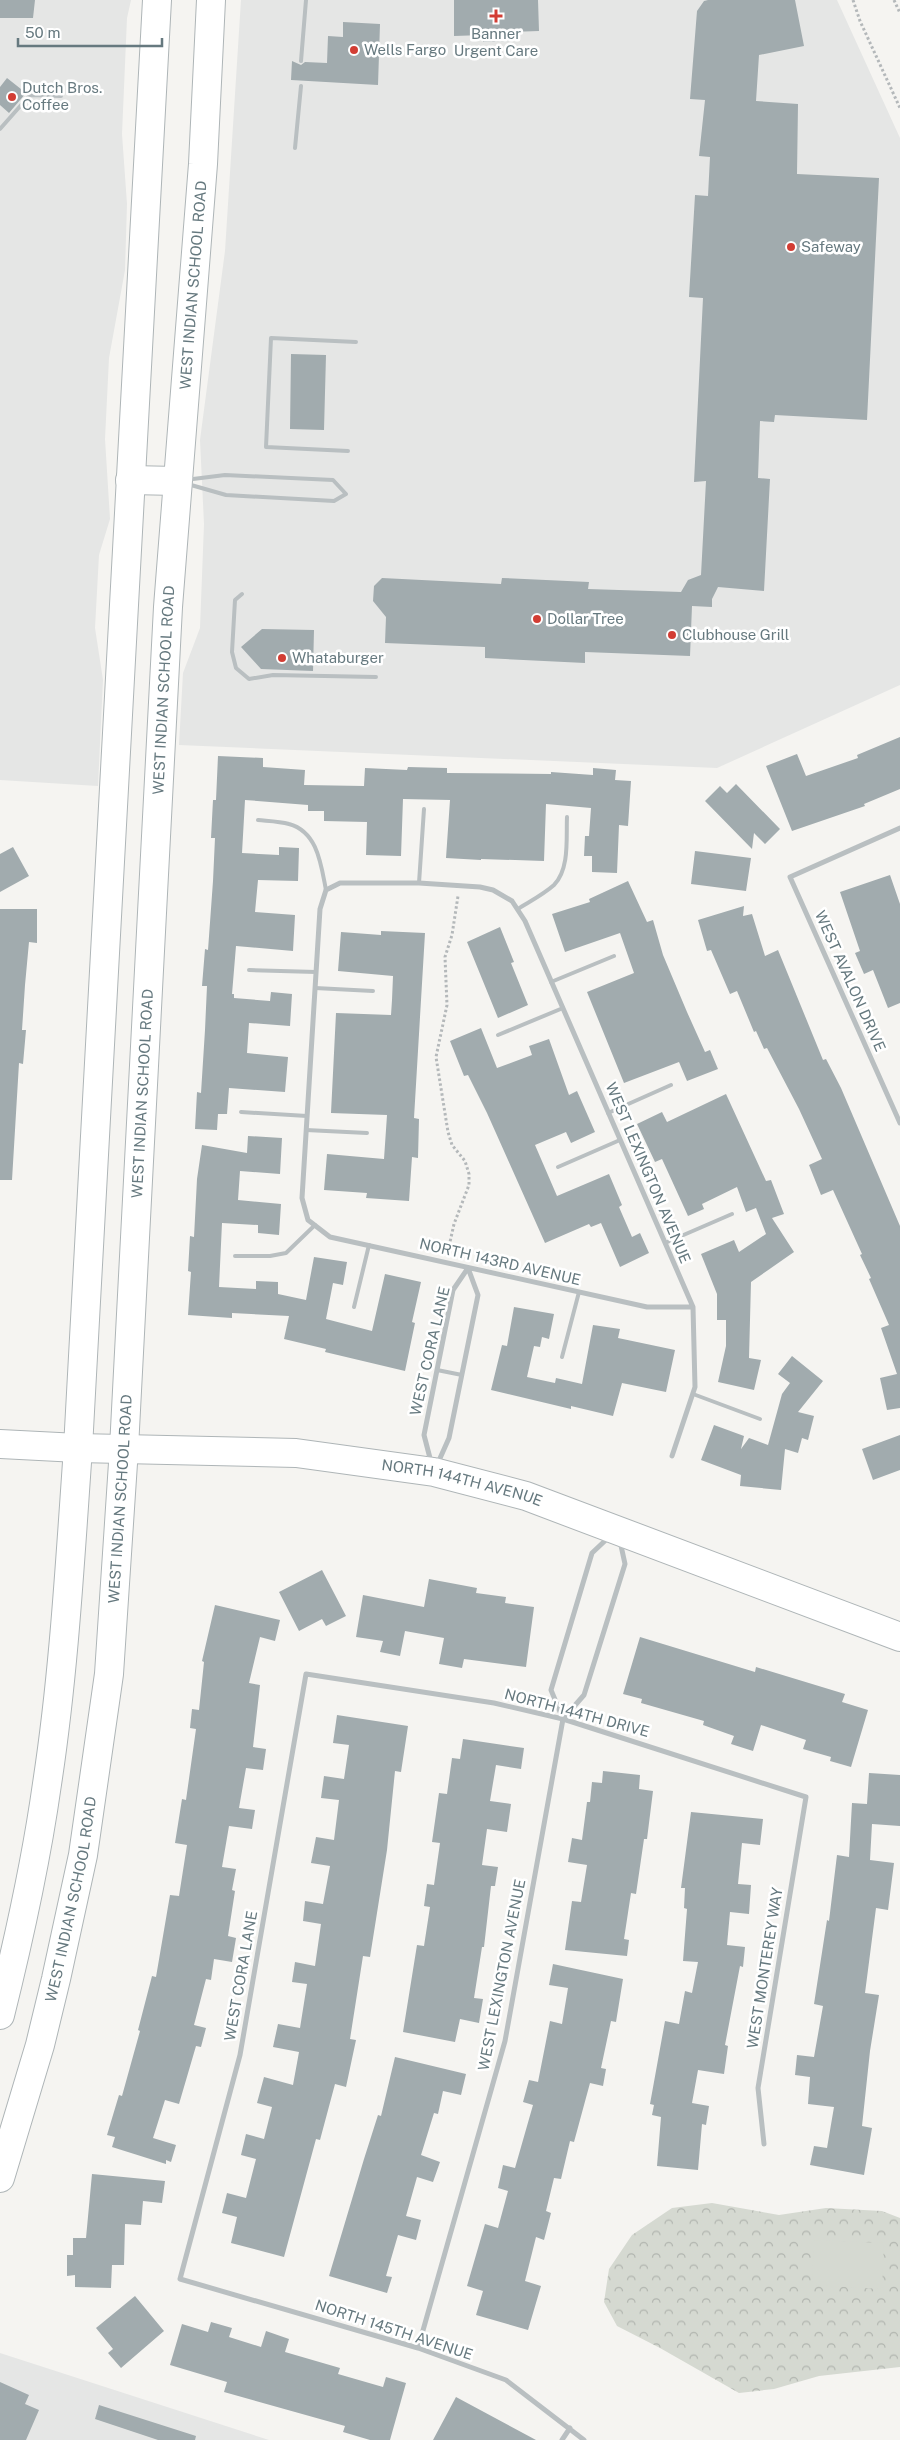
<svg xmlns="http://www.w3.org/2000/svg" width="900" height="2440" font-family="'Public Sans',sans-serif">
  <defs>
    <pattern id="park-crowns" width="20" height="18" patternUnits="userSpaceOnUse" patternTransform="scale(1.25)"><rect width="20" height="18" fill="#d5d9d1"/><path d="M2 6a3 3 0 1 1 6 0M12 15a3 3 0 1 1 6 0" fill="none" stroke="#b1b5af"/></pattern>
  </defs>
  <rect width="100%" height="100%" fill="#f5f4f1"/>
  <path fill="#e5e6e5" d="M0 0H131L127 18 122 134 127 204 125 270 109 358 105 439 110 519 99 555 95 628 103 680 98 786 0 780Z
    M241 0H837L900 138V685L717 768 179 745 183 673 200 628 204 524 200 440 225 251Z
    M0 2353 269 2440H0Z"/>
  <path fill="url(#park-crowns)" d="M712 2203 779 2215 826 2208 882 2211 900 2218V2367L819 2376 774 2389 739 2393 660 2348 617 2326 604 2302 609 2269 632 2235 672 2208Z"/>
  <path fill="#d5d9d1" d="M814 2240 884 2243 882 2289 812 2285Z"/>
  <path fill="#a1abae" d="M0 0H35L33 18H0Z
    M454 0H538L539 31 510 32V41L483 42V35L454 36Z
    M708 0H795L804 46 759 55 756 101 798 104 797 174 879 178 867 420 775 415 774 422 760 421 758 478 770 479 764 591 718 587 712 599V607L692 606 690 656 585 652V663L485 658V647L385 643 386 617 373 601 374 586 382 578 501 584 502 578 589 582 588 589 681 592 688 580 701 575 706 481 694 482 703 298 689 297 695 195 708 196 710 157 699 156 705 100 690 99 697 11 704 1Z
    M343 22 380 24 378 85 291 80 292 61 301 65 305 62 327 63 328 36 343 37Z
    M7 78 26 93 9 113 0 105V87Z
    M291 354 326 355 324 430 290 429Z
    M262 629 314 630 313 671 261 669 241 647Z
    M900 737V789L864 804 865 806 792 831 766 766 797 754 806 776 858 758 857 755Z
    M218 756 263 758V767L305 770 304 785 364 786 365 768 407 770 408 767 447 768V773L551 774V772L593 775V768L616 770 615 780 631 781 628 826 619 825 617 873 592 872V856H584L585 836H589L591 808 546 804 544 861 481 859V860L446 858 450 800 403 799 401 856 366 855 367 822 324 821V811H308V805L245 800 242 853 279 855V847L299 848 298 881 258 880 255 912 295 915 293 951 236 946 232 994H234V998L270 1001 271 992 292 994 290 1026 249 1023 247 1053 288 1057 285 1092 229 1088 227 1114H218L217 1130 195 1129 197 1092 201 1093 205 1030 207 986H202L205 949 208 950 213 881 215 838H211L213 800H216Z
    M736 784 780 829 765 844 754 833 752 849 705 801 720 786 727 793Z
    M13 847 29 876 0 892V854Z
    M695 851 751 858 746 891 691 884Z
    M890 875 900 904V1003L888 1008 873 970 864 974 855 953 860 951 840 892Z
    M628 881 647 922 653 920 663 955 687 1012 705 1052 710 1050 718 1069 687 1081 679 1062 624 1083 587 992 634 973 620 933 565 952 552 914 590 902 589 899Z
    M744 906 743 916 752 914 765 956 778 950 823 1060 826 1059 841 1088 900 1226V1408L887 1410 880 1378 897 1374 881 1328 889 1325 869 1279 871 1278 860 1255 862 1254 833 1190 821 1195 809 1165 822 1159 799 1109 767 1048 764 1049 756 1031 754 1032 737 991 730 994 711 950 707 951 698 920Z
    M0 909H37V943L29 942 25 985 22 1030H26L23 1064 19 1063 12 1180H0Z
    M500 927 514 962 511 963 528 1005 498 1018 467 942Z
    M381 931 425 933 414 1118 419 1119 418 1158 412 1157 409 1201 366 1198 367 1193 324 1190 327 1154 384 1159 387 1115 331 1113 336 1013 391 1015 392 1000 393 976 338 971 341 932 381 935Z
    M481 1028 497 1068 532 1055 529 1046 549 1039 569 1095 577 1091 595 1132 571 1143 566 1132 535 1145 557 1196 609 1174 622 1205 619 1207 632 1237 640 1233 649 1253 620 1267 601 1223 591 1227 589 1224 545 1243 487 1113 468 1075 464 1076 450 1041Z
    M726 1094 766 1181 771 1180 784 1214 772 1218 794 1252 751 1282 749 1358 761 1360 754 1390 718 1382 726 1346V1320H717V1294L701 1254 734 1240 739 1252 766 1234 756 1208 746 1212 737 1187 702 1204 704 1209 688 1216 662 1159 655 1162 637 1124 662 1112 667 1122Z
    M248 1136 282 1138 280 1174 240 1171 238 1200 281 1204 279 1235 258 1233V1225L222 1223 219 1287 256 1289V1281L278 1282V1294L306 1300 314 1257 347 1262 343 1285 333 1283 326 1319 372 1331 385 1274 421 1282 412 1322 415 1323 405 1371 325 1352 326 1349 284 1339 289 1316 232 1313V1318L188 1315 191 1272 188 1271 190 1236 194 1237 197 1179 202 1145 247 1153Z
    M514 1307 554 1314 549 1339 542 1337 540 1347 534 1346 527 1377 555 1383 556 1378 582 1384 593 1325 620 1329 618 1338 675 1350 666 1392 622 1383 613 1416 571 1406V1409L491 1390 502 1345 507 1346Z
    M792 1356 823 1381 798 1412 814 1416 808 1440 802 1438 798 1453 785 1449 781 1490 740 1486 741 1475 701 1460 714 1425 744 1436 741 1449 749 1438 768 1445 782 1394 790 1383 778 1374Z
    M900 1435V1470L873 1480 862 1449Z
    M322 1570 346 1616 326 1626 322 1619 299 1631 279 1592Z
    M429 1579 477 1588 476 1593 506 1597 505 1603 534 1607 526 1667 464 1659 462 1668 439 1664 444 1638 405 1631 400 1656 380 1652 383 1641 356 1637 363 1595 424 1607Z
    M215 1605 280 1620 275 1641 260 1637 249 1683 260 1685 253 1747 266 1749 263 1770 246 1768 239 1808 255 1810 252 1829 229 1826 222 1867 236 1869 232 1890 235 1891 228 1936 236 1938 232 1962 214 1959 211 1980 206 1979 194 2025 206 2028 201 2047 196 2046 179 2104 165 2100 153 2138 176 2145 171 2162 166 2160V2164L112 2147 115 2137 107 2135 119 2095 122 2096 140 2031 138 2030 152 1976 156 1977 170 1895 179 1896 187 1845 175 1843 182 1799 186 1800 196 1729 190 1728 192 1709 199 1710 204 1662 202 1661Z
    M640 1637 755 1672 756 1667 845 1694 842 1702 868 1710 851 1767 830 1761 831 1757 803 1749 806 1740 761 1725 753 1751 731 1744 734 1736 703 1725 704 1721 641 1703 642 1699 623 1694Z
    M337 1715 408 1726 401 1772 395 1771 387 1850 370 1957 363 1956 350 2039 356 2040 346 2087 335 2084 320 2140 316 2139 284 2257 231 2243 237 2217 222 2213 227 2193 246 2198 256 2159 241 2155 246 2134 264 2139 272 2107 257 2103 264 2077 293 2085 299 2052 273 2047 278 2024 300 2028 307 1984 292 1982 295 1962 315 1966 321 1924 303 1921 305 1901 323 1904 330 1866 311 1863 316 1837 334 1840 339 1800 321 1798 324 1776 344 1779 349 1745 333 1743Z
    M463 1739 524 1748 521 1769 496 1765 490 1801 511 1804 507 1832 487 1829 482 1865 498 1867 495 1886H491L484 1947H482L474 1998 483 1999 479 2023 460 2019 455 2042 403 2032 417 1945 424 1946 430 1907 424 1906 427 1884 434 1885 440 1843 432 1842 439 1793 447 1794 452 1758 460 1759Z
    M603 1771 640 1775 639 1789 653 1791 647 1839H644L636 1894 631 1893 624 1939 629 1940 627 1956 565 1950 572 1901 581 1902 587 1865 568 1862 572 1838 582 1840 587 1802H590L592 1782 602 1783Z
    M869 1773 900 1775V1826L872 1824 870 1860 894 1863 888 1910 876 1908 865 1993 879 1995 870 2051 862 2126 872 2128 864 2175 810 2165 814 2146 827 2148 834 2107 808 2104 810 2077 795 2075 797 2055 814 2057 823 2006 814 2004 827 1920 829 1921 837 1855 849 1857 852 1803 867 1804Z
    M691 1812 763 1819 760 1845 742 1843 738 1884 751 1885 749 1914 730 1912 727 1945 745 1947 743 1967 740 1966 725 2045 728 2046 724 2074 698 2070 692 2103 709 2106 706 2125 702 2124 698 2170 657 2166 661 2117 652 2115 654 2105 650 2104 665 2021 679 2024 685 1991 692 1993 698 1962 683 1961 687 1909 684 1908 685 1888H681Z
    M553 1964 623 1979 616 2022 611 2021 601 2068 606 2069 603 2086 590 2083 574 2142 570 2141 561 2179 554 2178 546 2211 551 2213 544 2240 536 2237 525 2281 541 2286 528 2330 476 2315 483 2291 467 2286 485 2224 498 2228 508 2191 498 2188 503 2165 515 2168 533 2105 523 2102 529 2080 538 2082 550 2021 562 2024 568 1988 549 1985Z
    M395 2057 466 2074 461 2095 443 2091 438 2114 434 2113 421 2155 440 2162 433 2182 417 2177 406 2216 421 2220 416 2240 398 2235 386 2276 392 2277 387 2293 329 2276 364 2159 378 2115 381 2116Z
    M92 2174 165 2181 162 2203 143 2201 141 2225 125 2224 124 2265H112L111 2288 75 2287V2275L67 2276V2255H73V2238H86Z
    M135 2296 164 2331 121 2368 108 2353 113 2349 96 2328Z
    M211 2322 232 2328 229 2337 261 2347 266 2331 289 2339 285 2352 340 2368 338 2374 383 2387 386 2377 406 2383 390 2440H370L343 2432 345 2426 224 2392 227 2382 170 2365 182 2324 208 2332Z
    M0 2382 29 2395 25 2404 39 2410 26 2440H0Z
    M456 2397 536 2440H433Z
    M99 2405 196 2436 195 2440H158L95 2419Z"/>
  <g fill="none" stroke-linecap="round" stroke-linejoin="round">
    <defs>
      <g id="secondary">
        <path d="M130 480 177 481"/>
        <path id="s1" d="M0 1444 78 1448 296 1453 434 1472 526 1496 900 1637"/>
        <path d="M0 2015C19 1939 36 1862 47 1784 64 1673 70 1561 78 1448L157 0"/>
        <path id="s2" d="M0 2178 40 2045 56 1979 83 1855 109 1674 124 1448 168 607 203 164 211 0"/>
      </g>
    </defs>
    <use href="#secondary" stroke="#aeb5b7" stroke-width="30"/>
    <path stroke="#b4b8ba" stroke-width="3" stroke-dasharray="2.5 2.5" stroke-linecap="butt" d="M853 0 860 21 900 108
      M894 0 900 13
      M448 1251 454 1224 469 1185V1174L465 1161 452 1145 448 1132 436 1057 447 1005 445 957 452 935 458 896"/>
    <path stroke="#b9bfc1" stroke-width="4" d="M301 61 306 0
      M0 129 30 95 61 96
      M295 148 301 86
      M348 451 266 447 271 338 356 342
      M225 475 333 480 346 494 334 501 226 495 177 481Z
      M242 594 235 600 232 652 236 668 249 679 273 675 376 677
      M258 820C268 821 279 821 289 824 318 832 321 865 326 890
      M419 883 424 809
      M518 909C529 902 544 894 554 885 570 869 566 837 567 817
      M249 970 316 972
      M551 982 614 956
      M315 988 373 991
      M498 1035 563 1008
      M241 1112 307 1116
      M608 1113 671 1085
      M306 1130 367 1133
      M558 1167 620 1140
      M665 1243 732 1214
      M235 1256H270L286 1253 315 1225
      M354 1307 369 1245
      M562 1357 579 1292
      M437 1370 462 1375
      M693 1394 760 1419"/>
    <path stroke="#b9bfc1" stroke-width="5" d="M900 828 790 877 900 1123
      M672 1456 695 1387 693 1307 525 921 512 901 493 890 480 887 419 883H340L326 890 320 909 302 1198 308 1220 330 1237 647 1307H693
      M431 1462 424 1435 453 1290 468 1268
      M437 1465 449 1438 478 1295 468 1268
      M563 1719 551 1690 592 1553 609 1537
      M418 2348 505 2041 563 1719 584 1695 625 1564 620 1541
      M562 2440 570 2428
      M584 2440 506 2380 418 2348 180 2279 240 2055 306 1674 494 1703 563 1719 806 1797 758 2088 764 2144"/>
    <use href="#secondary" stroke="#fff" stroke-width="28"/>
  </g>
  <g fill="#d23d34" stroke="#fff" stroke-width="2">
    <path d="M493.5 8.5h5v5h5v5h-5v5h-5v-5h-5v-5h5z"/>
    <circle cx="354" cy="50" r="5"/>
    <circle cx="12" cy="97" r="5"/>
    <circle cx="791" cy="247" r="5"/>
    <circle cx="537" cy="619" r="5"/>
    <circle cx="672" cy="635" r="5"/>
    <circle cx="282" cy="658" r="5"/>
  </g>
  <g text-anchor="middle" stroke-width="5" stroke-linejoin="round" paint-order="stroke">
    <g font-size="15" fill="#66797f" stroke="#fff" text-anchor="start">
      <text x="496" y="39" text-anchor="middle">Banner<tspan x="496" dy="17">Urgent Care</tspan></text>
      <text x="364" y="55">Wells Fargo</text>
      <text x="22" y="93">Dutch Bros.<tspan x="22" dy="17">Coffee</tspan></text>
      <text x="801" y="252">Safeway</text>
      <text x="547" y="624">Dollar Tree</text>
      <text x="682" y="640">Clubhouse Grill</text>
      <text x="292" y="663">Whataburger</text>
    </g>
    <g font-size="15" fill="#66797f" stroke="#fff">
      <text dy="5" stroke="none"><textPath href="#s2" startOffset="1908">WEST INDIAN SCHOOL ROAD</textPath></text>
      <text dy="5" stroke="none"><textPath href="#s2" startOffset="1502">WEST INDIAN SCHOOL ROAD</textPath></text>
      <text transform="translate(850 981) rotate(66)" y="5">WEST AVALON DRIVE</text>
      <text dy="5" stroke="none"><textPath href="#s2" startOffset="1098">WEST INDIAN SCHOOL ROAD</textPath></text>
      <text transform="translate(648 1173) rotate(67)" y="5">WEST LEXINGTON AVENUE</text>
      <text transform="translate(500 1262) rotate(13)" y="5">NORTH 143RD AVENUE</text>
      <text transform="translate(430 1351) rotate(-77)" y="5">WEST CORA LANE</text>
      <text dy="5" stroke="none"><textPath href="#s1" startOffset="465">NORTH 144TH AVENUE</textPath></text>
      <text dy="5" stroke="none"><textPath href="#s2" startOffset="692">WEST INDIAN SCHOOL ROAD</textPath></text>
      <text transform="translate(577 1713) rotate(15)" y="5">NORTH 144TH DRIVE</text>
      <text dy="5" stroke="none"><textPath href="#s2" startOffset="288">WEST INDIAN SCHOOL ROAD</textPath></text>
      <text transform="translate(765 1968) rotate(-81)" y="5">WEST MONTEREY WAY</text>
      <text transform="translate(502 1975) rotate(-79)" y="5">WEST LEXINGTON AVENUE</text>
      <text transform="translate(241 1976) rotate(-80)" y="5">WEST CORA LANE</text>
      <text transform="translate(394 2330) rotate(18)" y="5">NORTH 145TH AVENUE</text>
    </g>
  </g>
  <path d="M18 38v8h144v-8" fill="none" stroke="#66797f" stroke-width="2.5"/>
  <text x="25" y="38" font-size="15" fill="#66797f" stroke="#ffffff" stroke-width="4" paint-order="stroke">50 m</text>
</svg>
